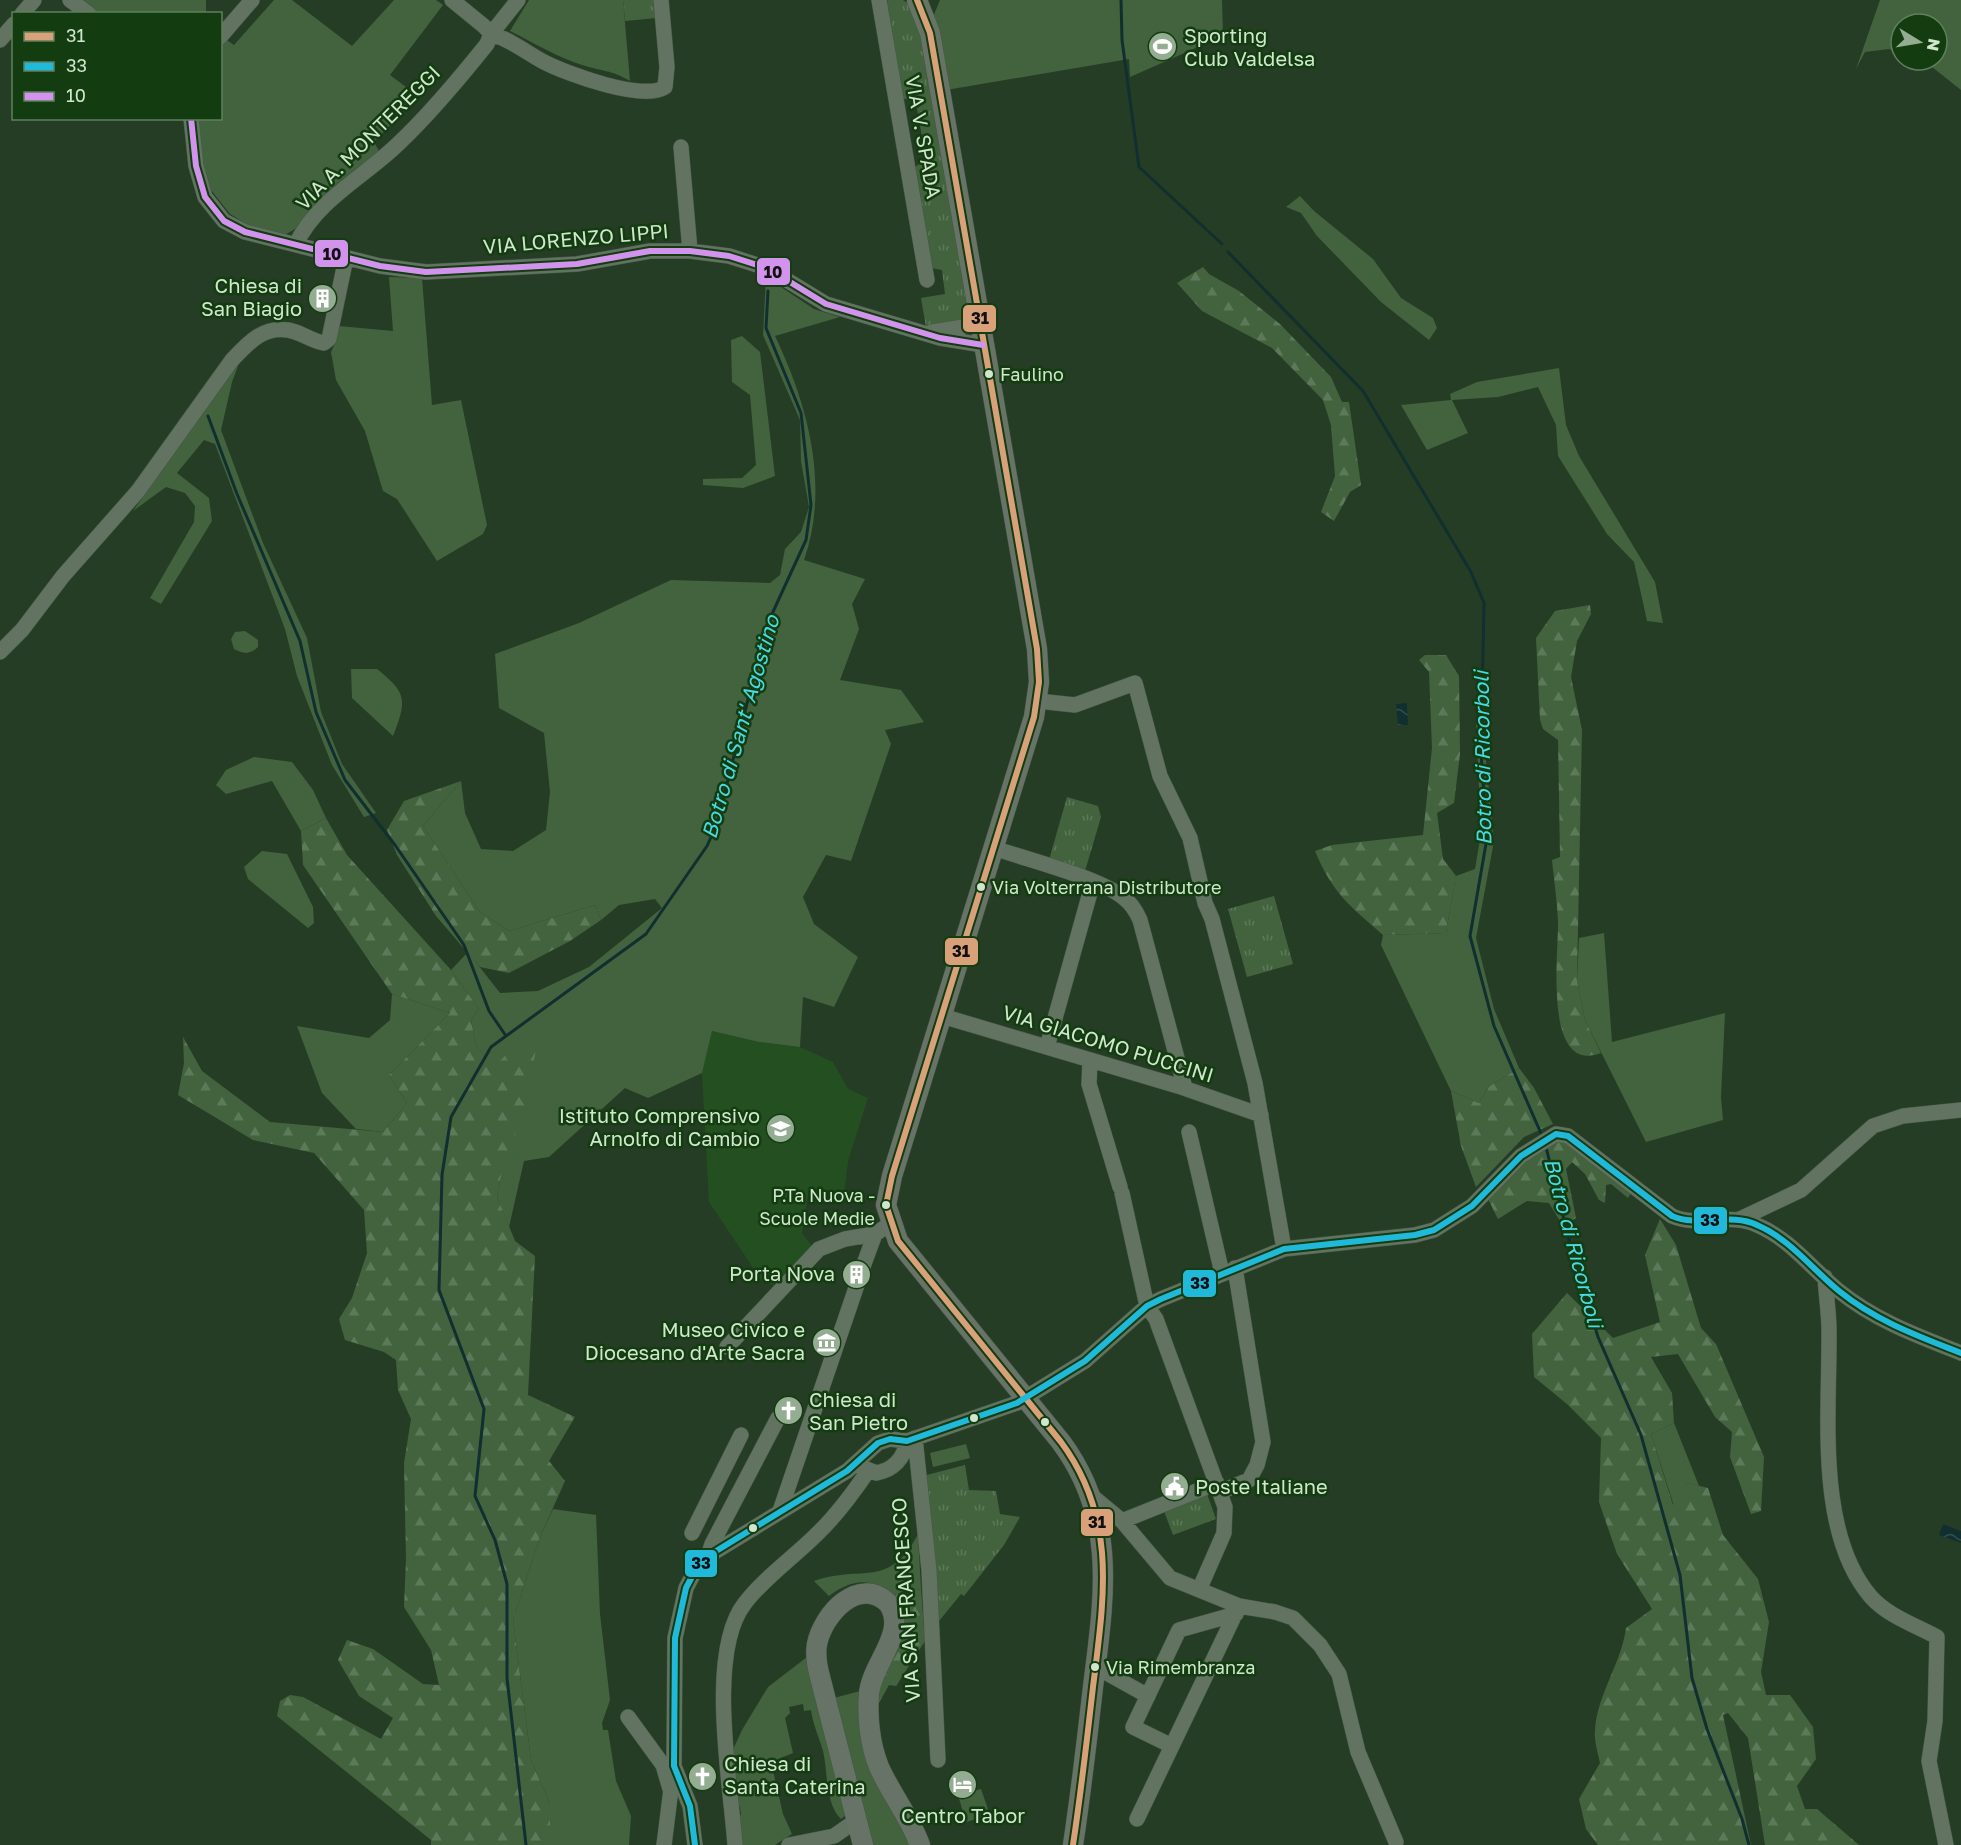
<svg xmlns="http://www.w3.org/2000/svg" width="1961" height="1845" font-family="'Golos Text',sans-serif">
  <defs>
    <pattern id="forest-firs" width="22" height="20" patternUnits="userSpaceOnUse" patternTransform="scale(1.5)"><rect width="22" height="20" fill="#42633e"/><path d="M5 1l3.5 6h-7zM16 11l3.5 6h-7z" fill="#5c7959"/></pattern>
    <pattern id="park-tufts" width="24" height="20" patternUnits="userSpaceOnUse" patternTransform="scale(1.5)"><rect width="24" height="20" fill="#42633e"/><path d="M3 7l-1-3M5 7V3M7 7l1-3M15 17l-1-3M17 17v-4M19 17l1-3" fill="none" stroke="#5c7959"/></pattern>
    <pattern id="water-waves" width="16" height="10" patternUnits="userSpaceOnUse" patternTransform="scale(1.5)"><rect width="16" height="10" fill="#122f30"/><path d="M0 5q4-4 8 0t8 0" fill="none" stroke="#334d4d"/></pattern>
  </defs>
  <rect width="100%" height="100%" fill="#263d25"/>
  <path fill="#245021" d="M712 1031 759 1042 800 1047 833 1062 848 1089 868 1098 848 1161 844 1193 809 1188 802 1233 814 1249 773 1285 762 1281 709 1202 702 1073Z"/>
  <path fill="#42633e" d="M81 0H206V13H98Z
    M274 0H292L352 46 394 0H436L443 5 390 75 418 96 374 142 379 151 334 186 295 229 283 236 251 227 230 214 207 185 196 119 220 118 221 44 225 39 234 45Z
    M529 0H623L630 81C612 70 601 71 582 65 557 57 534 43 510 31Z
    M940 0H1222L1223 36 1130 77 1129 59 946 90 933 17Z
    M1880 0H1961V90L1927 63 1918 60H1937V24H1901V54L1889 49 1865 52 1856 69Z
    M1300 196 1314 211 1373 259 1401 298 1433 318 1437 328 1429 340 1381 302 1317 236 1301 213 1286 207Z
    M389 277 422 278 432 405 461 400 487 525 483 534 437 561 397 499 383 491 365 431 336 380 331 352 337 339 339 326 393 331Z
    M766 277 814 309 840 317 775 336C808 405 830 486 804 560L865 579 852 604 859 629 840 680 901 690 924 722 885 730 891 744 851 861 826 855 803 897 814 924 858 957 834 1007 803 997 800 1047 759 1042 712 1031 702 1073 648 1098 625 1088 549 1157 524 1161 509 1227 497 1196 502 1172 494 1069 476 1045 471 1020 479 1009 451 970 468 952 500 993 538 991 589 967 662 908 655 899 619 905 601 920 595 905 509 931 480 912 423 826 461 781 465 813 481 849 513 851 546 830 550 792 544 733 499 708 495 654 579 623 671 580 770 583 780 575 785 549 801 532 809 507 801 461 800 420 763 335Z
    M742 336 760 352 775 476 743 488 703 485V479L742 478 756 465 750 395 732 382 731 340Z
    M241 358 232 382 221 430 263 543 307 638 321 712 342 764 376 813 364 817 332 765 297 676 285 629 215 444 204 440 177 473 209 498 212 521 161 604 150 598 194 522 195 506 185 493 166 487 133 511Z
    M1559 368 1566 425 1579 456 1655 582 1663 623 1647 621 1634 562 1607 534 1558 456 1556 425 1538 387 1498 397 1452 400 1468 433 1427 450 1401 405 1451 400 1450 394 1477 382Z
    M245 631 258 640V647C250 655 243 654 234 649L231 639 235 632Z
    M351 669H377C407 693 407 700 393 736L352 698Z
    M1476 721 1482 722 1494 841 1476 938 1494 1009 1519 1068 1488 1087 1479 1103 1451 1091 1381 945 1383 935 1446 933 1456 876 1475 869 1481 833Z
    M254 757 292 762 313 790 326 818 301 831 272 781 226 794 216 785 226 770Z
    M262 851 287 854 313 907 314 923 308 928 248 879 244 867Z
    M1604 933 1612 1042 1725 1013 1721 1097 1723 1120 1646 1142 1585 1020 1577 980 1579 938Z
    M392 994 450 1013 389 1075 407 1103 383 1132 356 1129 322 1093 297 1026 369 1038 390 1020Z
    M1674 1423 1699 1486 1688 1483 1674 1506 1651 1434Z
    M966 1444 970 1458 933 1467 930 1453Z
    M553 1509 596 1515 600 1614 610 1700 602 1723 603 1730H608L616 1781 631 1816 629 1845H550V1804L531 1760 513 1620 540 1537Z
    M918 1534 921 1589 894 1595C871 1577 852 1579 829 1596L814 1581C862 1564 889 1590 918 1534Z
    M807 1657 846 1815 841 1819C825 1804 828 1772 823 1751 819 1737 813 1725 811 1710L804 1711 803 1704 789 1707 790 1713 785 1718 793 1753 771 1762 783 1814 792 1834 775 1845H739L738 1816 741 1815 740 1807 736 1806 732 1774 737 1773V1755L730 1756 742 1730 768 1687Z
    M860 1691 897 1814 911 1845H873L834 1698Z
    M981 1789 990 1815 966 1822 958 1795Z"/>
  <path fill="url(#forest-firs)" d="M1203 267 1209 274 1239 291 1280 324 1331 377 1342 402H1349L1361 485 1350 492 1334 521 1321 512 1335 476 1331 425 1323 400 1272 348 1202 311 1177 283Z
    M1590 605 1591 614 1577 641 1571 677 1582 730 1577 980 1585 1020 1601 1053C1542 1076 1559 950 1558 921 1557 900 1554 880 1552 860L1560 857 1558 740 1543 729 1540 720 1536 638 1555 611Z
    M1425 655H1446L1459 676 1460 754 1454 803 1437 813 1443 859 1456 876 1446 933 1383 935C1349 905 1333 894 1315 851L1332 845 1423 835 1432 748 1429 672 1419 660Z
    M461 781 423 826 480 912 509 931 595 905 601 920 570 941 509 973 480 967 436 916 397 855 387 830 404 801Z
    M326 818 347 855 451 970 479 1009 471 1020 476 1045 494 1068 509 1051 536 1048 529 1094 502 1172 497 1196 515 1241 535 1256 528 1395 575 1417 549 1461 565 1481 540 1537 513 1620 531 1760 550 1804V1845H431V1840L277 1716 280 1701 290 1695 303 1697 381 1739 393 1718 359 1696 338 1660 347 1640 373 1649 423 1684 439 1685 431 1650 404 1607 406 1559 404 1463 411 1419 398 1390 396 1360 384 1352 345 1340 339 1319 352 1298 367 1253 364 1210 314 1153 253 1140 178 1095 184 1063 183 1037 202 1071 270 1122 383 1132 407 1103 389 1075 450 1013 392 994 303 865 301 831Z
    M1519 1068 1534 1088 1553 1124 1524 1137 1476 1187 1461 1146 1451 1091 1479 1103 1488 1087Z
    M1556 1138 1565 1139 1634 1188 1628 1198 1611 1184 1606 1185 1605 1203 1599 1200 1585 1174 1572 1162 1566 1169 1576 1218 1563 1226 1549 1203 1527 1201 1498 1219 1488 1199 1533 1154Z
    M1660 1219 1676 1245 1701 1328 1716 1344 1764 1457 1761 1511 1751 1514 1730 1457 1732 1432 1715 1417 1678 1354 1651 1357 1672 1393 1674 1423 1651 1434 1673 1505 1688 1483 1708 1488 1723 1535 1758 1579 1769 1622 1761 1672 1766 1695H1790L1813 1727 1816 1759 1797 1786 1805 1809H1817L1859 1845H1765L1748 1738 1728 1713 1723 1715 1751 1845H1598L1586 1829 1579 1799 1600 1763C1598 1753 1594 1741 1595 1731 1597 1694 1621 1665 1626 1628L1652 1609 1617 1554 1599 1502 1601 1438 1567 1404 1534 1377 1532 1334 1567 1293 1613 1338 1660 1322 1645 1255Z
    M921 1589 925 1641 896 1686 889 1685 876 1708C876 1702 876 1694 877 1688 885 1656 916 1627 894 1595Z"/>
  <path fill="url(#park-tufts)" d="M623 0H653L656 18 625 21Z
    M887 0H903L914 7 920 24 968 301 961 320 926 327 921 298 945 294 942 270 931 268 914 168 926 159 916 103 903 98Z
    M1067 797 1098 806 1101 817 1085 871 1049 860Z
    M1274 896 1293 964 1247 977 1228 909Z
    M965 1465 969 1490 996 1491 1000 1514 1020 1517 1004 1545 964 1596 961 1594 935 1626 923 1476Z
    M1207 1494 1216 1519 1173 1535 1164 1511Z"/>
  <path fill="url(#water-waves)" d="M1407 703 1408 725H1398L1396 704Z
    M1943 1524 1961 1531V1543L1939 1535Z"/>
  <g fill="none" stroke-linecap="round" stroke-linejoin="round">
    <path stroke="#122f30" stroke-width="3" d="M1121 0 1122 40 1139 167 1222 244
      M1228 252 1363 391 1471 572 1484 603 1482 702 1479 723 1487 838 1470 936 1494 1026 1543 1138
      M208 416 237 494 300 641 316 712 345 780 395 845 464 945 489 1011 506 1036
      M1546 1147 1572 1252 1598 1337 1641 1435 1680 1575 1692 1678 1707 1729 1742 1819 1749 1845
      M526 1845 507 1678V1584L495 1540 475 1496 484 1409 439 1290 442 1175 451 1117 491 1047 646 934 707 846 717 824 766 627 806 540 811 505 801 413 766 328 768 291"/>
    <defs>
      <path id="minor" d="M70 0 89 14
        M452 0 485 27 491 34
        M879 0 927 280
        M22 14 34 0
        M491 34C510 39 527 53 544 62 567 74 644 102 665 87L667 67 661 0
        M220 37 252 0
        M0 40 14 24
        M191 118 196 166 205 197 224 221 245 232 380 266 426 272 577 264 650 251H690L729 256 767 268 826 304 940 338 983 345
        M681 147 690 251
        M296 244C317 200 364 177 398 144 430 114 459 79 487 44L491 34 518 0
        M932 332 963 327 979 317
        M0 652 22 630 63 576 138 491 232 360C248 343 263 326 288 330 301 332 311 341 324 343L329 339 346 258
        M1038 701 1075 705 1135 683 1160 776 1190 838 1205 903 1212 919 1255 1083 1284 1249
        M994 848C1028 860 1098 877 1124 898 1132 904 1136 911 1140 920L1185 1088
        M942 1016 1178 1086 1261 1115
        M1047 1047 1093 882
        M1090 1060 1089 1084 1120 1187
        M1189 1132 1222 1273
        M1122 1193 1147 1306 1156 1319 1225 1507 1224 1533 1199 1590
        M1740 1219 1801 1190 1873 1126 1903 1116 1961 1110
        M861 1272 875 1234
        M1825 1277C1826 1295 1829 1313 1829 1331 1830 1411 1815 1532 1871 1597 1888 1616 1915 1625 1937 1637L1935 1721 1929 1761 1946 1845
        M727 1347 819 1249 845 1239 875 1234 890 1224
        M915 1438 929 1570 938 1760
        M862 1467 876 1473C894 1470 904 1458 907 1441
        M1220 1492 1249 1480 1257 1465 1263 1442 1235 1268
        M1092 1496 1122 1521 1170 1578 1239 1606 1275 1612 1293 1618 1320 1645 1339 1674 1358 1752 1396 1842
        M780 1511 859 1279
        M1122 1521 1217 1483
        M692 1533 741 1435
        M708 1556 712 1544 778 1418
        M1096 1667 1148 1696
        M628 1717 663 1765 670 1789
        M1172 1746 1133 1727 1179 1630 1236 1614
        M1137 1819 1239 1606
        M664 1845 672 1781
        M695 1845 690 1806 674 1766 675 1638 686 1588 696 1569 708 1556 847 1471 878 1443 890 1439 907 1441 1017 1403 1085 1361 1147 1306 1161 1299 1284 1249 1415 1235 1434 1230 1472 1206 1521 1156 1556 1134 1568 1136 1672 1216C1699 1228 1730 1212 1757 1225 1790 1239 1812 1269 1839 1291 1876 1321 1918 1336 1961 1353
        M735 1845C731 1785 706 1652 745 1603 765 1577 793 1558 817 1534 836 1516 853 1493 868 1471
        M789 1845 834 1836 857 1820"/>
      <path id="major" d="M917 0 930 33 1037 649 1039 682 1034 717 892 1176 886 1205 898 1241 1061 1442C1118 1519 1104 1598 1093 1687 1087 1740 1081 1792 1073 1845
        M863 1845 820 1677C817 1666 815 1655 817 1644 823 1614 859 1575 888 1603 909 1632 871 1664 869 1694 867 1717 870 1745 879 1767 891 1794 910 1817 920 1845"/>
    </defs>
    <use href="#minor" stroke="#455944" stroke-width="16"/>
    <use href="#major" stroke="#455944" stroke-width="21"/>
    <use href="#minor" stroke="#627361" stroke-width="15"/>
    <use href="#major" stroke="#687368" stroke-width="20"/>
    <defs>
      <path id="bus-1" d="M917 0 930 33 1037 649 1039 682 1034 717 892 1176 886 1205 898 1241 1061 1442C1118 1519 1104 1598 1093 1687 1087 1740 1081 1792 1073 1845"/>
      <path id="bus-2" d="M695 1845 690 1806 674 1766 675 1638 686 1588 696 1569 708 1556 847 1471 878 1443 890 1439 907 1441 1017 1403 1085 1361 1147 1306 1161 1299 1284 1249 1415 1235 1434 1230 1472 1206 1521 1156 1556 1134 1568 1136 1672 1216C1699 1228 1730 1212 1757 1225 1790 1239 1812 1269 1839 1291 1876 1321 1918 1336 1961 1353"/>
      <path id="bus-3" d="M191 118 196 166 205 197 224 221 245 232 380 266 426 272 577 264 650 251H690L729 256 767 268 826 304 940 338 983 345"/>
    </defs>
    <use href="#bus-1" stroke="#133c10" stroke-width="10"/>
    <use href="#bus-2" stroke="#133c10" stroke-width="10"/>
    <use href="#bus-3" stroke="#133c10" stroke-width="10"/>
    <use href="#bus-1" stroke="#d9a179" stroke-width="6"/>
    <use href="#bus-2" stroke="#20b9da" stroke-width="6"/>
    <use href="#bus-3" stroke="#d193ec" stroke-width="6"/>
  </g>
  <defs>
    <symbol id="stadium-disc" viewBox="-11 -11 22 22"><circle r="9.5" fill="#94ac92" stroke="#133c10"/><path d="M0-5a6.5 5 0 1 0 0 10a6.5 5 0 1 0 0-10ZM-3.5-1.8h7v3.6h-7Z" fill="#fff"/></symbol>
    <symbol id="building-disc" viewBox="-11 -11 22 22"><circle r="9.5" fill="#94ac92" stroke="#133c10"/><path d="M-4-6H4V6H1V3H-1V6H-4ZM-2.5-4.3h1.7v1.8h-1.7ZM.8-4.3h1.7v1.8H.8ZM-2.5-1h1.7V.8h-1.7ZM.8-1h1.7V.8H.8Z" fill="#fff"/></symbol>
    <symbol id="school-disc" viewBox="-11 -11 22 22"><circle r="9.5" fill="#94ac92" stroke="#133c10"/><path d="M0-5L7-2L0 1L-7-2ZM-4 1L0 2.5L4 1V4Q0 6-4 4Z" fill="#fff"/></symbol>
    <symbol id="museum-disc" viewBox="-11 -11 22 22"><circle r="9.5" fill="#94ac92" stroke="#133c10"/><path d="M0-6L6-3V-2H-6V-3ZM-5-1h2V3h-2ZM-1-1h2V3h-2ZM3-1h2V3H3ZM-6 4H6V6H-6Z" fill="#fff"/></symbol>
    <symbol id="church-disc" viewBox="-11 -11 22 22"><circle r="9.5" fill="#94ac92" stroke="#133c10"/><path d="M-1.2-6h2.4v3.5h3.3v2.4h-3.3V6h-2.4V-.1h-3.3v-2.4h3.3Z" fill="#fff"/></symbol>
    <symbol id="civic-disc" viewBox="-11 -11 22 22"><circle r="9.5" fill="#94ac92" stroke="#133c10"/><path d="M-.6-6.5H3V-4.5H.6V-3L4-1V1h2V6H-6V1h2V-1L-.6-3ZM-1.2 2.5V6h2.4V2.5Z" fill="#fff"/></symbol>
    <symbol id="hotel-disc" viewBox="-11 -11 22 22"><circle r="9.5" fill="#94ac92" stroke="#133c10"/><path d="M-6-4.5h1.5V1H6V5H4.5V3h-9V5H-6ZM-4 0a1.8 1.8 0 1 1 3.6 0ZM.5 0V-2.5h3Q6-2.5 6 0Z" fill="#fff"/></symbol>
  </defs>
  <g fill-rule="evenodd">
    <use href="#stadium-disc" x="1146" y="30" width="33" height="33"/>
    <use href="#building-disc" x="306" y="282" width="33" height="33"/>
    <use href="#school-disc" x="764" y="1112" width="33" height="33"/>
    <use href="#building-disc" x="840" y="1258" width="33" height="33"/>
    <use href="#museum-disc" x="810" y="1326" width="33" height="33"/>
    <use href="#church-disc" x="772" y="1394" width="33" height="33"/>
    <use href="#civic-disc" x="1158" y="1470" width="33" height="33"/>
    <use href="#church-disc" x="686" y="1760" width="33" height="33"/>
    <use href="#hotel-disc" x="946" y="1768" width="33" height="33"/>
  </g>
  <g fill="#d0e7cd" stroke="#133c10" stroke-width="2">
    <circle cx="989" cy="374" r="5"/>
    <circle cx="981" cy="887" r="5"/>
    <circle cx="886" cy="1205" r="5"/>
    <circle cx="974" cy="1418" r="5"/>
    <circle cx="1045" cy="1422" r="5"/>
    <circle cx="753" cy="1528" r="5"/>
    <circle cx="1095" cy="1667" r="5"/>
  </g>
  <g text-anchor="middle" stroke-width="5" stroke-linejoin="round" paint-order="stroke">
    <g font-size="18" fill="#d0e7cd" stroke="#133c10" text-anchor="start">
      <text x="1000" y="381">Faulino</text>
      <text x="992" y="894">Via Volterrana Distributore</text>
      <text x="875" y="1202" text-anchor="end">P.Ta Nuova -<tspan x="875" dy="23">Scuole Medie</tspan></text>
      <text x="1106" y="1674">Via Rimembranza</text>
    </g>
    <g font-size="20" fill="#d0e7cd" stroke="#133c10" text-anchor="start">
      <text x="1184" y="43">Sporting<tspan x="1184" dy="23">Club Valdelsa</tspan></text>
      <text x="302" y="293" text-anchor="end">Chiesa di<tspan x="302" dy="23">San Biagio</tspan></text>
      <text x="760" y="1123" text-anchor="end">Istituto Comprensivo<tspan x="760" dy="23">Arnolfo di Cambio</tspan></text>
      <text x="835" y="1281" text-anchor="end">Porta Nova</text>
      <text x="805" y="1337" text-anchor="end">Museo Civico e<tspan x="805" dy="23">Diocesano d'Arte Sacra</tspan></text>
      <text x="809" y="1407">Chiesa di<tspan x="809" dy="23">San Pietro</tspan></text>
      <text x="1195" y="1494">Poste Italiane</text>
      <text x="724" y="1771">Chiesa di<tspan x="724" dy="23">Santa Caterina</tspan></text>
      <text x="963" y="1823" text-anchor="middle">Centro Tabor</text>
    </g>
    <g font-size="20" fill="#d0e7cd" stroke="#133c10">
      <text transform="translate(923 137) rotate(80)" y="7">VIA V. SPADA</text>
      <text transform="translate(368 138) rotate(-45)" y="7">VIA A. MONTEREGGI</text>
      <text transform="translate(576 239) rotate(-5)" y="7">VIA LORENZO LIPPI</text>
      <text transform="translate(1108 1044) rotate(17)" y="7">VIA GIACOMO PUCCINI</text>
      <text transform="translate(906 1600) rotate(-94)" y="7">VIA SAN FRANCESCO</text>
    </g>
    <g font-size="21" font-style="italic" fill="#49d9e3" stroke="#133c10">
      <text transform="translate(741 727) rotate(-74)" y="7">Botro di Sant' Agostino</text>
      <text transform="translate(1483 758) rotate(-91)" y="7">Botro di Ricorboli</text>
      <text transform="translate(1573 1243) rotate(75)" y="7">Botro di Ricorboli</text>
    </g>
  </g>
  <g stroke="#133c10" stroke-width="2">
    <rect x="314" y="239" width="35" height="29" rx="6" fill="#d193ec"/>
    <rect x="756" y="257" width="35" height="29" rx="6" fill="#d193ec"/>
    <rect x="962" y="304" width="35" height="29" rx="6" fill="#d9a179"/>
    <rect x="944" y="937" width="35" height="29" rx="6" fill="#d9a179"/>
    <rect x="1693" y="1206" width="35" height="29" rx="6" fill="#20b9da"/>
    <rect x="1182" y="1269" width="35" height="29" rx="6" fill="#20b9da"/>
    <rect x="1080" y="1508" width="34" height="29" rx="6" fill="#d9a179"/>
    <rect x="684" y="1549" width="34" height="29" rx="6" fill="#20b9da"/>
  </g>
  <g font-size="16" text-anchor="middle" font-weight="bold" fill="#111">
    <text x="332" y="260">10</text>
    <text x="773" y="278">10</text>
    <text x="980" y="324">31</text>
    <text x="961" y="957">31</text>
    <text x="1710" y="1226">33</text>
    <text x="1200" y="1289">33</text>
    <text x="1097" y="1528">31</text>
    <text x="701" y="1569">33</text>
  </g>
  <rect x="12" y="12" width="210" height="108" fill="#133c10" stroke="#5f805c" stroke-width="1.5"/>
  <rect x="24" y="32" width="30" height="9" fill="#d9a179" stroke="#5f805c" stroke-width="1.5"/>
  <text x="66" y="42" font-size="18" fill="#d0e7cd">31</text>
  <rect x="24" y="62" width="30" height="9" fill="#20b9da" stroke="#5f805c" stroke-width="1.5"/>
  <text x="66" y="72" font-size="18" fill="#d0e7cd">33</text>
  <rect x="24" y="92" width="30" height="9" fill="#d193ec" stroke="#5f805c" stroke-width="1.5"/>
  <text x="66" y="102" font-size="18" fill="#d0e7cd">10</text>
  <g transform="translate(1919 42) rotate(101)"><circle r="28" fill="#133c10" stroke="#5f805c" stroke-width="1.5"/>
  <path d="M0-4.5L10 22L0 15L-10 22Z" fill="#94ac92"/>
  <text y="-9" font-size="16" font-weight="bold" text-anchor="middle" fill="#d0e7cd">N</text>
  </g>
</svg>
